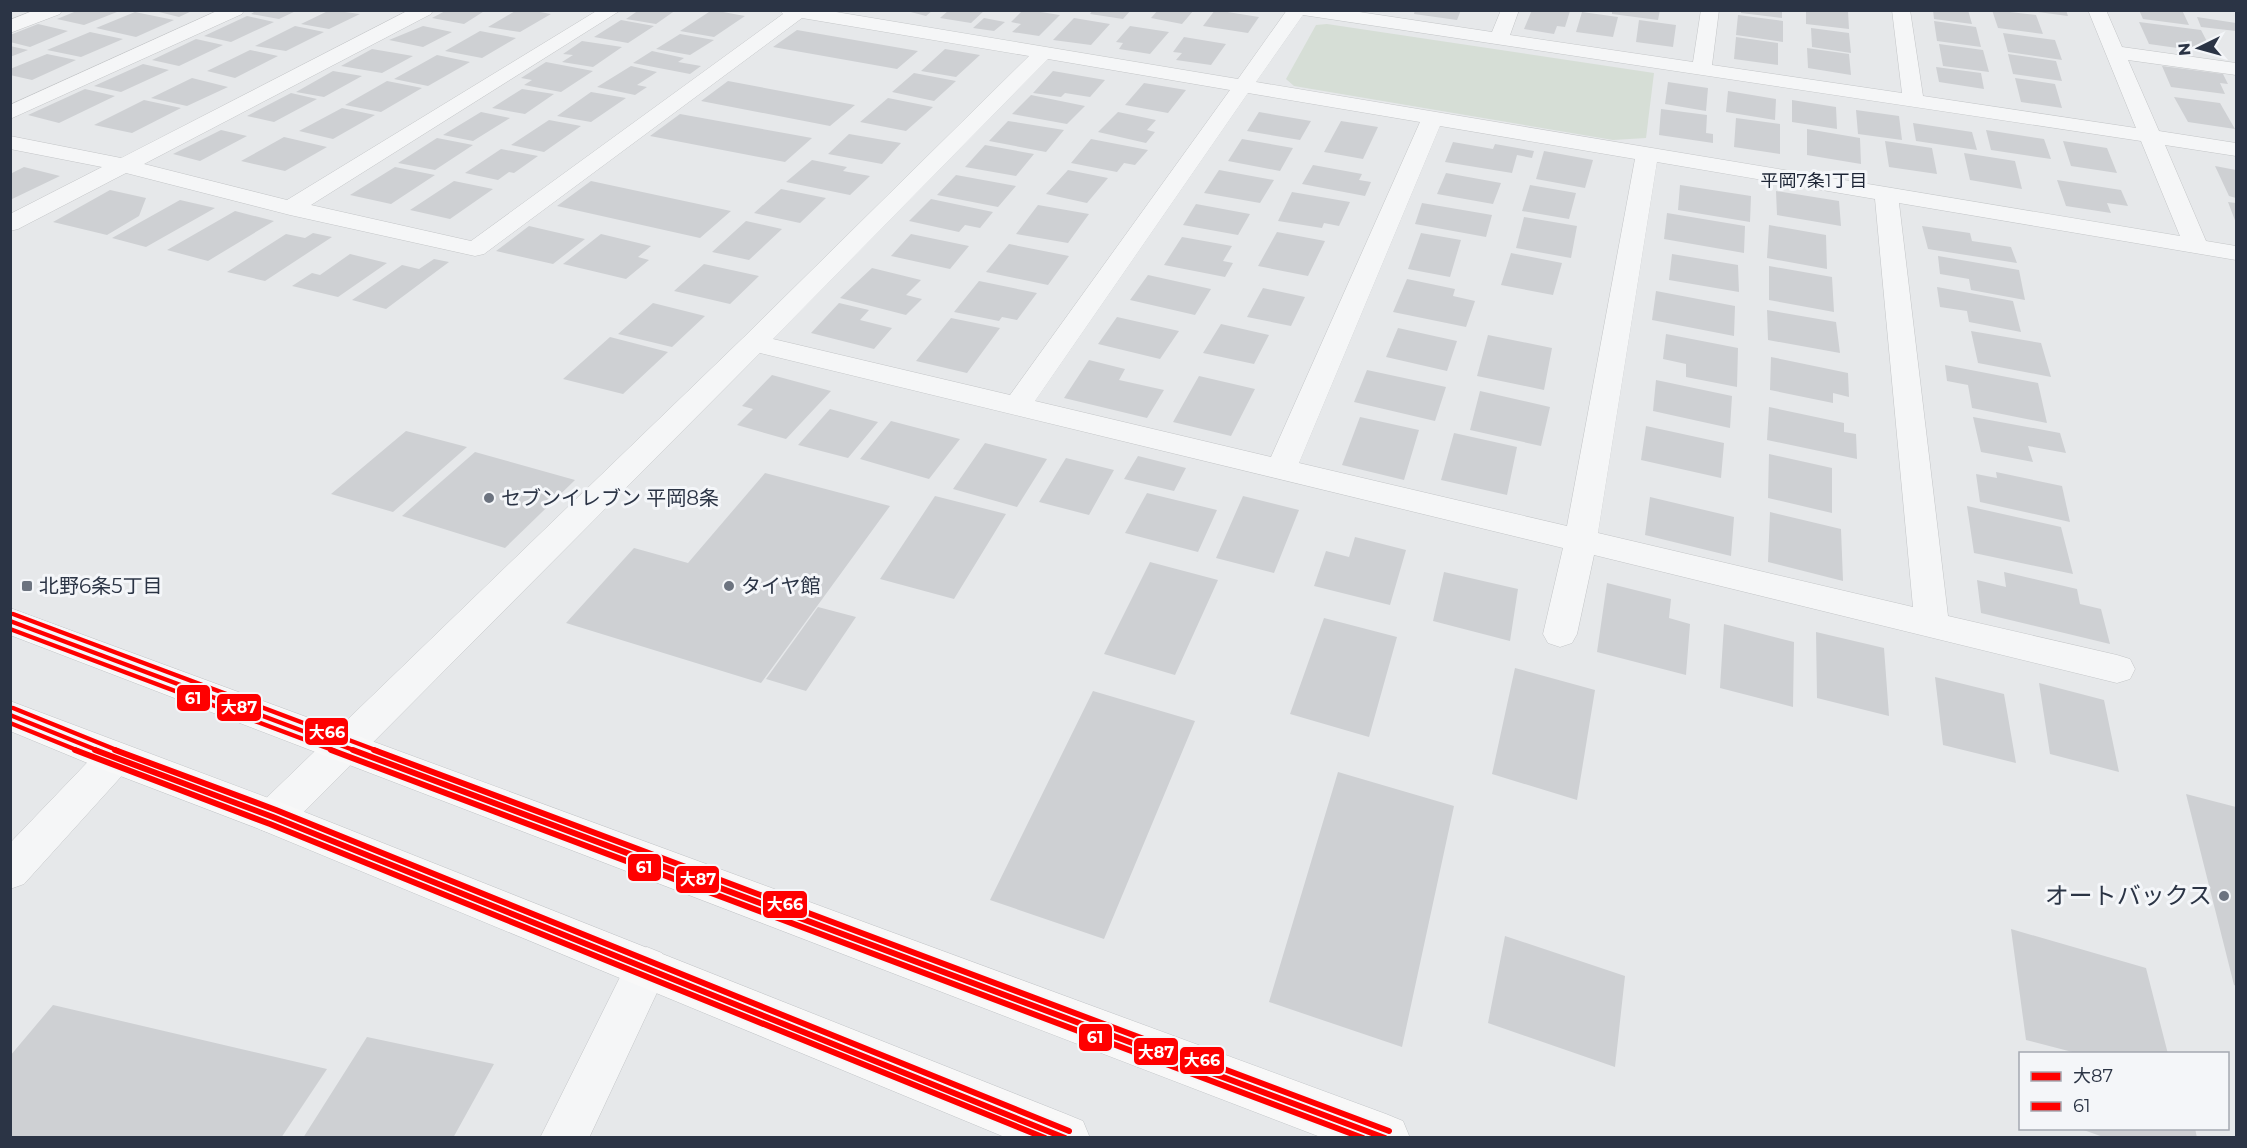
<svg xmlns="http://www.w3.org/2000/svg" width="2247" height="1148" font-family="Montserrat,'Noto Sans JP',sans-serif">
  <rect width="100%" height="100%" fill="#e6e8ea"/>
  <path fill="#d6ded6" d="M1327 24 1654 73 1646 138 1613 140 1294 86 1286 79 1316 25Z"/>
  <path fill="#ced0d3" d="M79 10H112L117 12 84 25 57 19Z
    M151 10H194L179 17Z
    M257 10H298L279 19 251 14Z
    M330 10 360 14 329 29 301 24Z
    M447 10H486L464 24 432 18Z
    M517 10H529L551 14 520 32 488 27Z
    M639 10H676L656 24 626 19Z
    M712 10 745 16 714 37 680 31Z
    M903 10H933L926 16Z
    M949 10H985L971 23 940 18Z
    M1023 10H1028L1060 15 1039 36 1012 32 1021 24 1011 22Z
    M1093 10H1131L1123 19 1090 14Z
    M1158 10H1194L1182 24 1151 18Z
    M1215 10 1259 17 1248 33 1203 26Z
    M1415 10H1461L1457 20 1414 14Z
    M1532 10H1565L1570 11 1565 27 1557 26 1554 34 1524 29Z
    M1612 10H1660L1658 20 1612 14Z
    M1741 10H1782V18L1741 13Z
    M1806 10 1848 11 1849 29 1806 24Z
    M1933 10H1968L1972 24 1934 19Z
    M1992 10 2036 15 2043 34 1998 28Z
    M2038 10H2066L2068 16 2038 12Z
    M2139 10H2182L2189 25 2143 19Z
    M135 12 174 20 136 37 96 28Z
    M1582 12 1618 17 1613 37 1576 32Z
    M1738 15 1783 21V42L1736 35Z
    M247 16 274 22 231 42 204 36Z
    M2197 17 2236 23V31L2201 27Z
    M984 18 1005 22 994 31 973 28Z
    M1074 18 1110 24 1091 45 1053 40Z
    M621 20 654 26 628 43 594 37Z
    M1639 20 1676 25 1673 47 1636 42Z
    M1934 21 1976 27 1981 47 1937 41Z
    M2139 22 2201 30 2213 53 2149 44Z
    M38 24 68 31 30 47 10 42V35Z
    M295 26 324 32 286 51 255 46Z
    M423 26 452 32 423 47 389 40Z
    M1130 26 1169 32 1150 54 1119 49 1123 43 1116 42Z
    M1811 28 1849 33 1851 53 1812 47Z
    M797 30 918 51 897 69 773 47Z
    M480 31 516 38 482 58 445 51Z
    M90 32 123 39 81 57 47 50Z
    M2003 33 2055 40 2062 60 2008 52Z
    M680 34 714 40 690 55 656 49Z
    M1184 37 1226 44 1211 65 1176 60 1182 53 1173 52Z
    M1736 37 1778 43V65L1734 59Z
    M196 39 223 45 179 66 152 60Z
    M582 41 622 47 593 67 562 62 573 55 563 54Z
    M1939 44 1983 50 1989 72 1943 66Z
    M10 46 28 50 10 57Z
    M1807 48 1849 54 1851 75 1808 68Z
    M372 49 413 56 382 73 341 66Z
    M945 49 980 55 956 77 921 71Z
    M250 50 278 56 235 78 207 71Z
    M652 51 684 58 678 62 701 66 690 74 633 63Z
    M47 54 76 60 32 80 10 75V69Z
    M2008 54 2056 61 2062 81 2013 74Z
    M437 55 470 62 428 86 394 79Z
    M546 62 593 71 561 92 524 85 532 80 521 78Z
    M143 64 169 70 121 92 94 86Z
    M631 66 657 72 637 85 647 87 635 95 597 87Z
    M2162 66 2223 74 2228 84 2220 83 2225 94 2171 87Z
    M1936 67 1981 73 1984 89 1939 82Z
    M333 71 362 76 324 97 296 92Z
    M1053 71 1105 80 1090 97 1065 93 1061 97 1033 93Z
    M914 73 956 81 934 101 892 92Z
    M192 78 228 87 187 106 151 98Z
    M2015 78 2055 84 2062 108 2021 102Z
    M387 81 422 88 381 112 345 105Z
    M728 81 855 105 830 126 701 101Z
    M1668 82 1708 88 1706 111 1665 104Z
    M1144 83 1186 90 1168 113 1125 105Z
    M85 89 115 96 59 123 28 115Z
    M522 89 554 94 525 114 492 108Z
    M1728 91 1776 99 1775 120 1726 112Z
    M591 92 626 98 591 122 557 116Z
    M291 93 317 99 274 122 247 116Z
    M1031 95 1085 106 1067 124 1012 114Z
    M2174 97 2220 103 2235 129 2188 122Z
    M888 98 933 107 906 131 860 122Z
    M144 100 181 108 132 133 94 125Z
    M1792 100 1836 107 1837 129 1792 122Z
    M342 108 375 115 333 139 299 131Z
    M1661 109 1707 115 1706 133 1713 134V143L1659 135Z
    M1856 110 1899 116 1902 140 1858 134Z
    M481 112 510 118 473 141 443 135Z
    M1118 112 1156 120 1147 130 1155 132 1146 143 1098 132Z
    M1259 112 1311 121 1300 140 1247 131Z
    M680 114 812 138 785 162 650 136Z
    M1736 118 1780 124V154L1734 147Z
    M549 120 581 126 544 152 511 145Z
    M1008 121 1064 130 1046 152 989 141Z
    M1341 121 1378 127 1363 159 1324 152Z
    M1913 123 1972 132 1977 150 1916 141Z
    M1807 129 1860 138 1861 164 1807 155Z
    M221 130 247 136 200 161 173 154Z
    M1986 130 2044 139 2051 159 1991 150Z
    M849 134 901 143 882 164 828 154Z
    M284 137 327 147 285 171 241 161Z
    M437 138 473 145 435 170 398 163Z
    M1091 139 1148 150 1135 165 1124 163 1117 172 1071 163Z
    M1242 139 1293 148 1280 171 1228 161Z
    M1885 141 1932 148 1937 174 1889 167Z
    M2063 141 2107 148 2117 173 2071 166Z
    M1453 142 1493 149 1495 144 1534 151 1532 158 1517 155 1512 173 1445 162Z
    M985 145 1034 154 1016 176 965 167Z
    M501 149 538 156 514 173 509 172 498 180 465 173Z
    M1544 151 1593 160 1585 188 1536 179Z
    M1964 153 2015 161 2022 189 1970 180Z
    M812 160 847 167 843 171 870 176 850 195 786 182Z
    M1313 165 1362 174 1359 180 1371 182 1365 196 1302 184Z
    M2215 166 2236 170V198L2229 196Z
    M24 167 60 176 10 200V174Z
    M395 167 435 175 391 204 350 195Z
    M1068 170 1108 178 1087 203 1046 194Z
    M1219 170 1274 180 1260 203 1204 193Z
    M1446 173 1501 183 1493 204 1437 194Z
    M956 175 1016 186 998 207 937 195Z
    M2057 180 2121 190 2128 206 2107 203 2111 213 2066 206Z
    M454 181 493 189 450 219 410 210Z
    M591 181 731 211 700 238 557 206Z
    M1530 185 1576 193 1569 219 1522 211Z
    M1680 185 1751 196 1750 222 1678 210Z
    M781 189 826 198 800 223 754 213Z
    M110 190 146 198 139 216 107 235 53 222Z
    M1776 191 1839 201 1841 226 1777 215Z
    M1292 192 1350 202 1339 226 1324 223 1322 228 1278 221Z
    M931 199 993 212 980 228 965 225 959 232 909 221Z
    M180 200 215 208 146 247 112 238Z
    M2228 202 2236 203V223Z
    M1422 203 1492 215 1486 237 1415 224Z
    M1196 204 1250 214 1238 235 1183 225Z
    M1038 205 1089 214 1068 243 1016 234Z
    M235 211 274 221 208 261 167 250Z
    M1667 213 1745 226 1744 253 1664 239Z
    M1524 217 1577 226 1571 258 1516 248Z
    M746 221 782 229 749 260 712 252Z
    M1769 225 1826 235 1827 269 1767 258Z
    M529 226 585 239 553 264 496 251Z
    M1922 226 1970 233 1972 241 2011 247 2017 263 1928 249Z
    M1277 232 1325 241 1308 276 1258 266Z
    M313 233 332 237 265 281 227 272 286 234 305 238Z
    M1421 233 1461 240 1450 277 1408 269Z
    M601 234 651 246 638 257 649 260 626 279 563 264Z
    M911 234 969 246 950 269 891 256Z
    M1182 237 1232 246 1223 261 1233 263 1225 277 1164 265Z
    M1009 244 1069 256 1048 285 986 272Z
    M1511 253 1562 263 1553 295 1501 285Z
    M350 254 387 263 338 297 292 286 312 273 320 275Z
    M1672 254 1738 265 1739 292 1669 280Z
    M1938 256 2019 270 2025 300 1971 290 1969 279 1940 274Z
    M434 259 449 262 386 309 352 300 402 265 419 269Z
    M704 264 759 276 730 304 674 291Z
    M1769 266 1832 277 1834 312 1769 300Z
    M872 268 921 280 906 295 922 299 906 315 840 298Z
    M1148 275 1211 289 1195 315 1130 300Z
    M1407 279 1455 289 1453 296 1475 301 1466 327 1393 312Z
    M979 281 1037 293 1017 320 1002 317 999 321 954 312Z
    M1937 287 2013 301 2021 332 1969 322 1967 311 1940 307Z
    M1263 288 1305 297 1291 326 1247 317Z
    M1656 291 1735 306 1734 336 1652 320Z
    M653 303 705 316 672 347 618 334Z
    M839 303 869 310 860 320 892 328 874 349 811 333Z
    M1767 310 1836 322 1840 353 1768 340Z
    M1117 317 1179 331 1160 359 1098 344Z
    M951 318 1000 328 967 373 916 361Z
    M1221 324 1269 335 1254 364 1203 353Z
    M1398 328 1457 341 1447 371 1386 357Z
    M1971 331 2041 343 2051 377 1978 363Z
    M1666 334 1738 348 1737 387 1686 377V364L1663 359Z
    M1488 335 1552 348 1544 390 1477 376Z
    M610 337 668 352 623 394 563 379Z
    M1771 357 1848 373 1849 397 1833 393V403L1770 390Z
    M1089 360 1125 369 1119 380 1164 390 1147 418 1064 398Z
    M1945 365 2038 383 2047 423 1972 408 1968 385 1947 381Z
    M1367 370 1446 387 1435 421 1354 402Z
    M772 375 831 391 786 439 737 425 753 409 742 406Z
    M1199 376 1255 389 1231 436 1173 422Z
    M1656 380 1732 396 1730 428 1653 411Z
    M1480 391 1550 407 1541 446 1470 430Z
    M1769 407 1844 423V432L1856 434 1857 459 1767 440Z
    M830 409 878 422 848 458 798 445Z
    M1360 417 1419 430 1404 480 1342 465Z
    M1973 417 2060 433 2066 453 2028 446 2033 462 1981 452Z
    M891 421 960 439 929 479 860 459Z
    M1646 426 1724 443 1721 478 1641 460Z
    M406 431 467 447 393 512 331 494Z
    M1454 433 1517 447 1507 495 1441 480Z
    M985 443 1047 459 1017 507 953 489Z
    M475 452 575 480 505 548 402 516Z
    M1769 454 1832 468V513L1768 498Z
    M1138 456 1186 468 1174 491 1124 479Z
    M1066 458 1114 470 1089 515 1039 502Z
    M1996 472 2062 486 2070 522 1980 502 1976 474 1997 478Z
    M765 473 890 506 761 683 566 623 634 548 688 563Z
    M1147 493 1217 510 1198 552 1125 533Z
    M935 496 1006 514 954 599 880 579Z
    M1243 496 1299 510 1274 573 1216 558Z
    M1650 497 1734 517 1731 556 1645 535Z
    M1967 506 2061 527 2073 574 1974 553Z
    M1770 512 1841 529 1843 581 1768 562Z
    M1355 537 1406 550 1390 605 1314 586 1326 551 1349 557Z
    M1150 562 1218 580 1175 675 1104 654Z
    M1444 572 1518 589 1510 641 1433 621Z
    M2004 572 2077 589 2080 604 2101 609 2110 644 1981 613 1977 580 2006 587Z
    M1607 583 1671 599 1669 618 1690 624 1686 675 1597 652Z
    M818 607 856 617 806 691 766 679Z
    M1324 618 1397 637 1369 737 1290 714Z
    M1724 624 1794 642 1793 707 1720 688Z
    M1816 632 1884 648 1889 716 1817 698Z
    M1515 668 1595 690 1577 800 1492 774Z
    M1935 677 2004 694 2016 763 1943 745Z
    M2039 683 2104 700 2119 772 2050 754Z
    M1093 691 1195 721 1104 939 990 900Z
    M1338 772 1454 806 1402 1047 1269 1002Z
    M2186 794 2236 807V986L2234 985Z
    M2011 929 2146 968 2168 1054H2080L2026 1040Z
    M1505 936 1625 976 1615 1067 1488 1023Z
    M53 1005 327 1069 281 1138H10V1056Z
    M367 1037 494 1064 453 1138H303Z
    M2078 1128H2195L2197 1138H2106Z"/>
  <g fill="none" stroke-linecap="round" stroke-linejoin="round">
    <defs>
      <path id="minor" d="M35 10H62L60 14 10 33V20Z
        M219 10H244L242 14 10 119V105Z
        M409 10H433L431 14 144 164 287 200 598 10H621L311 205 471 241 783 14 779 10H824L1238 79 1287 10H1346L1492 32 1501 10H1519L1510 35 1693 62 1701 10H1719L1712 65 1902 93 1892 10H1910L1923 96 2136 128 2088 10H2106L2122 47 2236 63V75L2128 60 2159 131 2236 143V156L2165 145 2206 241 2236 246V260L1899 203 1948 616 2117 655 2130 659 2135 669 2130 679 2117 683 1594 555 1577 634 1572 643 1560 647 1548 643 1543 634 1563 548 760 353 287 829 273 834 259 829 253 817 259 805 744 337 1029 56 802 18 484 254 475 256 290 215 126 173 18 229 10 231V214L102 167 10 149V136L121 158ZM1303 15 2141 141 2180 236 1256 82ZM1048 59 1230 90 1010 395 773 339ZM1248 93 1420 122 1271 457 1035 401ZM1440 126 1635 159 1567 526 1299 463ZM1657 162 1875 199 1913 607 1598 533Z
        M115 742 128 747 134 758 128 769 24 884 10 889V843L102 747Z
        M647 947 662 953 669 967 589 1138H540L632 953Z"/>
      <path id="major" d="M10 608 1386 1114 1403 1121 1410 1138H1323L10 635Z
        M10 701 287 805 1066 1114 1083 1121 1090 1138H1007L259 829 102 769 10 731Z"/>
    </defs>
    <use href="#minor" stroke="#c4c6c8" stroke-width="1"/>
    <use href="#major" stroke="#c2c5c8" stroke-width="1"/>
    <use href="#minor" fill="#f5f6f7" fill-rule="evenodd"/>
    <use href="#major" fill="#f8f8f8" fill-rule="evenodd"/>
    <defs>
      <path id="bus-1-far1" d="M10 621 356 751
        M10 715 99 751"/>
      <path id="bus-1" d="M95 750 273 817 1065 1138
        M353 750 1385 1138"/>
      <path id="bus-2-far1" d="M10 629 335 751
        M10 723 79 751"/>
      <path id="bus-2" d="M75 750 270 824 1045 1138
        M331 750 1363 1138"/>
      <path id="bus-3-far1" d="M13 614 378 751
        M13 708 119 751"/>
      <path id="bus-3" d="M115 750 276 810 1069 1131
        M374 750 1389 1131"/>
    </defs>
    <use href="#bus-1-far1" stroke="#f4f6f9" stroke-width="9"/>
    <use href="#bus-1" stroke="#f4f6f9" stroke-width="10"/>
    <use href="#bus-2-far1" stroke="#f4f6f9" stroke-width="9"/>
    <use href="#bus-2" stroke="#f4f6f9" stroke-width="10"/>
    <use href="#bus-3-far1" stroke="#f4f6f9" stroke-width="9"/>
    <use href="#bus-3" stroke="#f4f6f9" stroke-width="10"/>
    <use href="#bus-1-far1" stroke="#f00" stroke-width="4.5"/>
    <use href="#bus-1" stroke="#f00" stroke-width="6"/>
    <use href="#bus-2-far1" stroke="#f00" stroke-width="4.5"/>
    <use href="#bus-2" stroke="#f00" stroke-width="6"/>
    <use href="#bus-3-far1" stroke="#f00" stroke-width="4.5"/>
    <use href="#bus-3" stroke="#f00" stroke-width="6"/>
  </g>
  <g fill="#6c737f" stroke="#f4f6f9" stroke-width="2">
    <circle cx="489" cy="498" r="6"/>
    <rect x="21" y="580" width="12" height="12" rx="3"/>
    <circle cx="729" cy="586" r="6"/>
    <circle cx="2224" cy="896" r="6"/>
  </g>
  <g text-anchor="middle" stroke-width="6" stroke-linejoin="round" paint-order="stroke">
    <g font-size="18" fill="#1d2536" stroke="#f4f6f9">
      <text x="1814" y="187">平岡7条1丁目</text>
    </g>
    <g font-size="20" fill="#2b3445" stroke="#f4f6f9" text-anchor="start">
      <text x="501" y="505">セブンイレブン 平岡8条</text>
      <text x="39" y="593">北野6条5丁目</text>
      <text x="741" y="593">タイヤ館</text>
    </g>
    <g font-size="24" fill="#2b3445" stroke="#f4f6f9" text-anchor="end">
      <text x="2212" y="904">オートバックス</text>
    </g>
  </g>
  <g stroke="#f4f6f9" stroke-width="2">
    <rect x="176" y="684" width="35" height="28" rx="6" fill="#f00"/>
    <rect x="216" y="693" width="46" height="29" rx="6" fill="#f00"/>
    <rect x="304" y="717" width="45" height="29" rx="6" fill="#f00"/>
    <rect x="627" y="853" width="35" height="29" rx="6" fill="#f00"/>
    <rect x="675" y="865" width="45" height="29" rx="6" fill="#f00"/>
    <rect x="762" y="890" width="46" height="29" rx="6" fill="#f00"/>
    <rect x="1078" y="1023" width="35" height="29" rx="6" fill="#f00"/>
    <rect x="1133" y="1037" width="46" height="29" rx="6" fill="#f00"/>
    <rect x="1179" y="1046" width="46" height="29" rx="6" fill="#f00"/>
  </g>
  <g font-size="16" text-anchor="middle" font-weight="bold" fill="#fff">
    <text x="193" y="704">61</text>
    <text x="239" y="713">大87</text>
    <text x="327" y="738">大66</text>
    <text x="644" y="873">61</text>
    <text x="698" y="885">大87</text>
    <text x="785" y="910">大66</text>
    <text x="1095" y="1043">61</text>
    <text x="1156" y="1058">大87</text>
    <text x="1202" y="1066">大66</text>
  </g>
  <rect width="2247" height="1148" fill="none" stroke="#2b3445" stroke-width="24"/>
  <rect x="2019" y="1052" width="210" height="78" fill="#f4f6f9" stroke="#a4a8b1" stroke-width="1.5"/>
  <rect x="2031" y="1072" width="30" height="9" fill="#ff0000" stroke="#a4a8b1" stroke-width="1.5"/>
  <text x="2073" y="1082" font-size="18" fill="#2b3445">大87</text>
  <rect x="2031" y="1102" width="30" height="9" fill="#ff0000" stroke="#a4a8b1" stroke-width="1.5"/>
  <text x="2073" y="1112" font-size="18" fill="#2b3445">61</text>
  <g transform="translate(2199 48) rotate(265)" stroke="#f4f6f9" stroke-width="4.5" paint-order="stroke">
  <path d="M0-4.5L10 22L0 15L-10 22Z" fill="#2b3445"/>
  <text y="-9" font-size="16" font-weight="bold" text-anchor="middle" fill="#2b3445">N</text>
  </g>
</svg>
